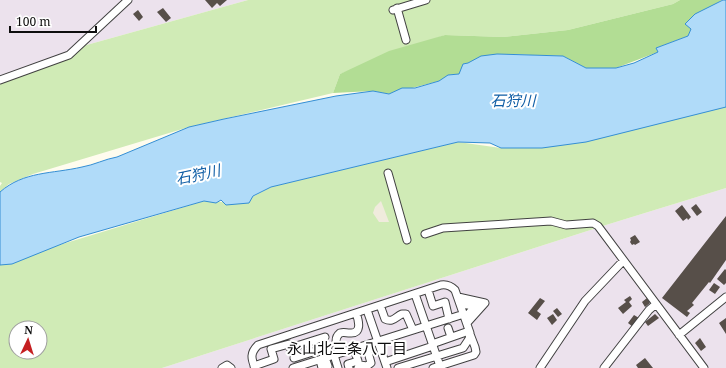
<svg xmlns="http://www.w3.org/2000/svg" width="726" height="368" font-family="'Noto Serif','Noto Sans JP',serif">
  <rect width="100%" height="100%" fill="#fffcee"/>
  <path fill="#ece2ed" d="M0 0H248L83 46 0 84Z
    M726 188V368H162L606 225Z"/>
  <path fill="#d0ebb6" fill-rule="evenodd" d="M248 0H680L673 4 568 30 503 37 445 35 340 74 333 93 189 127 33 174 9 184 0 192V186L2 183 0 182V84L83 46Z
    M726 101V188L606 225 162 368H0V263L204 201 241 203 271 187 458 142 501 148ZM16 328H40V352H16Z"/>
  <path fill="#b2dd94" d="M680 0H722L686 23 691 29 688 36 656 48 658 52 616 68H586L563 56 497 54 459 74 449 75 439 81 389 94 373 91 333 93 340 74 389 51 445 35 503 37 568 30 673 4Z"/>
  <path fill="#f0ebdd" d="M381 201 389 222H379L373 213 375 207Z"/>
  <path fill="#b0dbf9" stroke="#348ed4" d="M723 0H726V107L586 142 542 148H501L490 143 458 142 271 187 253 196 249 203 226 205 221 200 216 203 204 201 79 237 12 264 0 265V192C24 171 52 174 82 167 94 165 105 159 117 157L189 127 224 119 336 96 373 91 389 94 402 88H415L439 81 448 75 459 74 463 64 468 63 481 56 497 54 563 56 586 68H616L634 63 658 52 656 48 688 36 691 29 685 24 695 14Z"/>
  <path fill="#574f49" d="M205 0H227L220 6 217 3 212 8Z
    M163 8 171 18 166 22 157 12Z
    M138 10 143 17 139 21 133 14Z
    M696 204 702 212 697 216 691 208Z
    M682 205 691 217 688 220 687 218 683 221 675 211Z
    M726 216V260L710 283 709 282 692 303 694 305 687 311 690 313 687 317 662 298Z
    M635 235 640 242 635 245 634 244 632 245 630 242 631 240 630 238Z
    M725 269 726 270V283L724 285 717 279Z
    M714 283 720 287 715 294 709 290Z
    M630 296 632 299 629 302 632 306 623 314 618 308 626 302 624 300Z
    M540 298 545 301 537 311 541 314 537 320 528 313Z
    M647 298 650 303 645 307 642 302Z
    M557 308 562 314 558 317 553 311Z
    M553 314 557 320 552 325 547 318Z
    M655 314 659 318 648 326 645 322Z
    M634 315 639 318 633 327 628 323Z
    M726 318V334L719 323Z
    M700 338 706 347 701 351 695 343Z
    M645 358 653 368H638L636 365Z"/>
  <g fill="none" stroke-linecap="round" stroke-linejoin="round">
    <defs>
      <path id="minor" d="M397 8 406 40
        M393 10 426 0
        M0 80 69 55 128 0
        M388 173 407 240
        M425 234 443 228 551 221 566 225 593 223 598 226 601 230 704 368
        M428 290 433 306 445 302 449 319
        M415 294 440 366
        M458 297 485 303 467 323
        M460 304 475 306 465 318
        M380 305 385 319C393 323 395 317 402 314H406L413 330
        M367 310 387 368
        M448 328 451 337
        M679 335 726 297
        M432 344 469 331
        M290 348 325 337
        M340 353C337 345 333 339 340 333 344 332 346 333 350 333 362 334 359 321 356 313
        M334 355 338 368
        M294 358 328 347
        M325 358 328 366
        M320 360 322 368
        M385 362 433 346
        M254 366 274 359 271 349 289 344
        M222 368 227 365 231 368
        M255 368C251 358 250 353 258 345L441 285C447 284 451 286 455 290L470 333 469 339 463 348 398 368
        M293 368 464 314
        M349 368 348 364 358 361 354 349
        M358 368 360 365 367 366 371 363 366 345
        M433 368 474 355 476 352 475 347 470 334
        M540 368 585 301 623 261
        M604 368 649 310 656 304"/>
    </defs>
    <use href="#minor" stroke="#414141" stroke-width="9"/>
    <use href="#minor" stroke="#fff" stroke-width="7"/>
  </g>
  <g text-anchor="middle" stroke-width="4" stroke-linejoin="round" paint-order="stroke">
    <g font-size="15" font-style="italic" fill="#115fa6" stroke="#fff">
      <text x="513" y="106">石狩川</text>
      <text transform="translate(198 175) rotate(-12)" y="5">石狩川</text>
    </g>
    <g font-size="15" fill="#0e0e0e" stroke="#fff">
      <text x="347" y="354">永山北三条八丁目</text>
    </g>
  </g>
  <g transform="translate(28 340) rotate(4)"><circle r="19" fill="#ffffff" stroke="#9f9f9f"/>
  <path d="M0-3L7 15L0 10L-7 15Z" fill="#c51f21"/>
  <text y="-6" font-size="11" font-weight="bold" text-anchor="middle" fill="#0e0e0e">N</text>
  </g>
  <path d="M10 26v6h86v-6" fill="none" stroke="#0e0e0e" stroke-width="2"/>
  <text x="16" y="26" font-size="12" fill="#0e0e0e" stroke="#ffffff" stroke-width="3" paint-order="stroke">100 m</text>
</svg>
